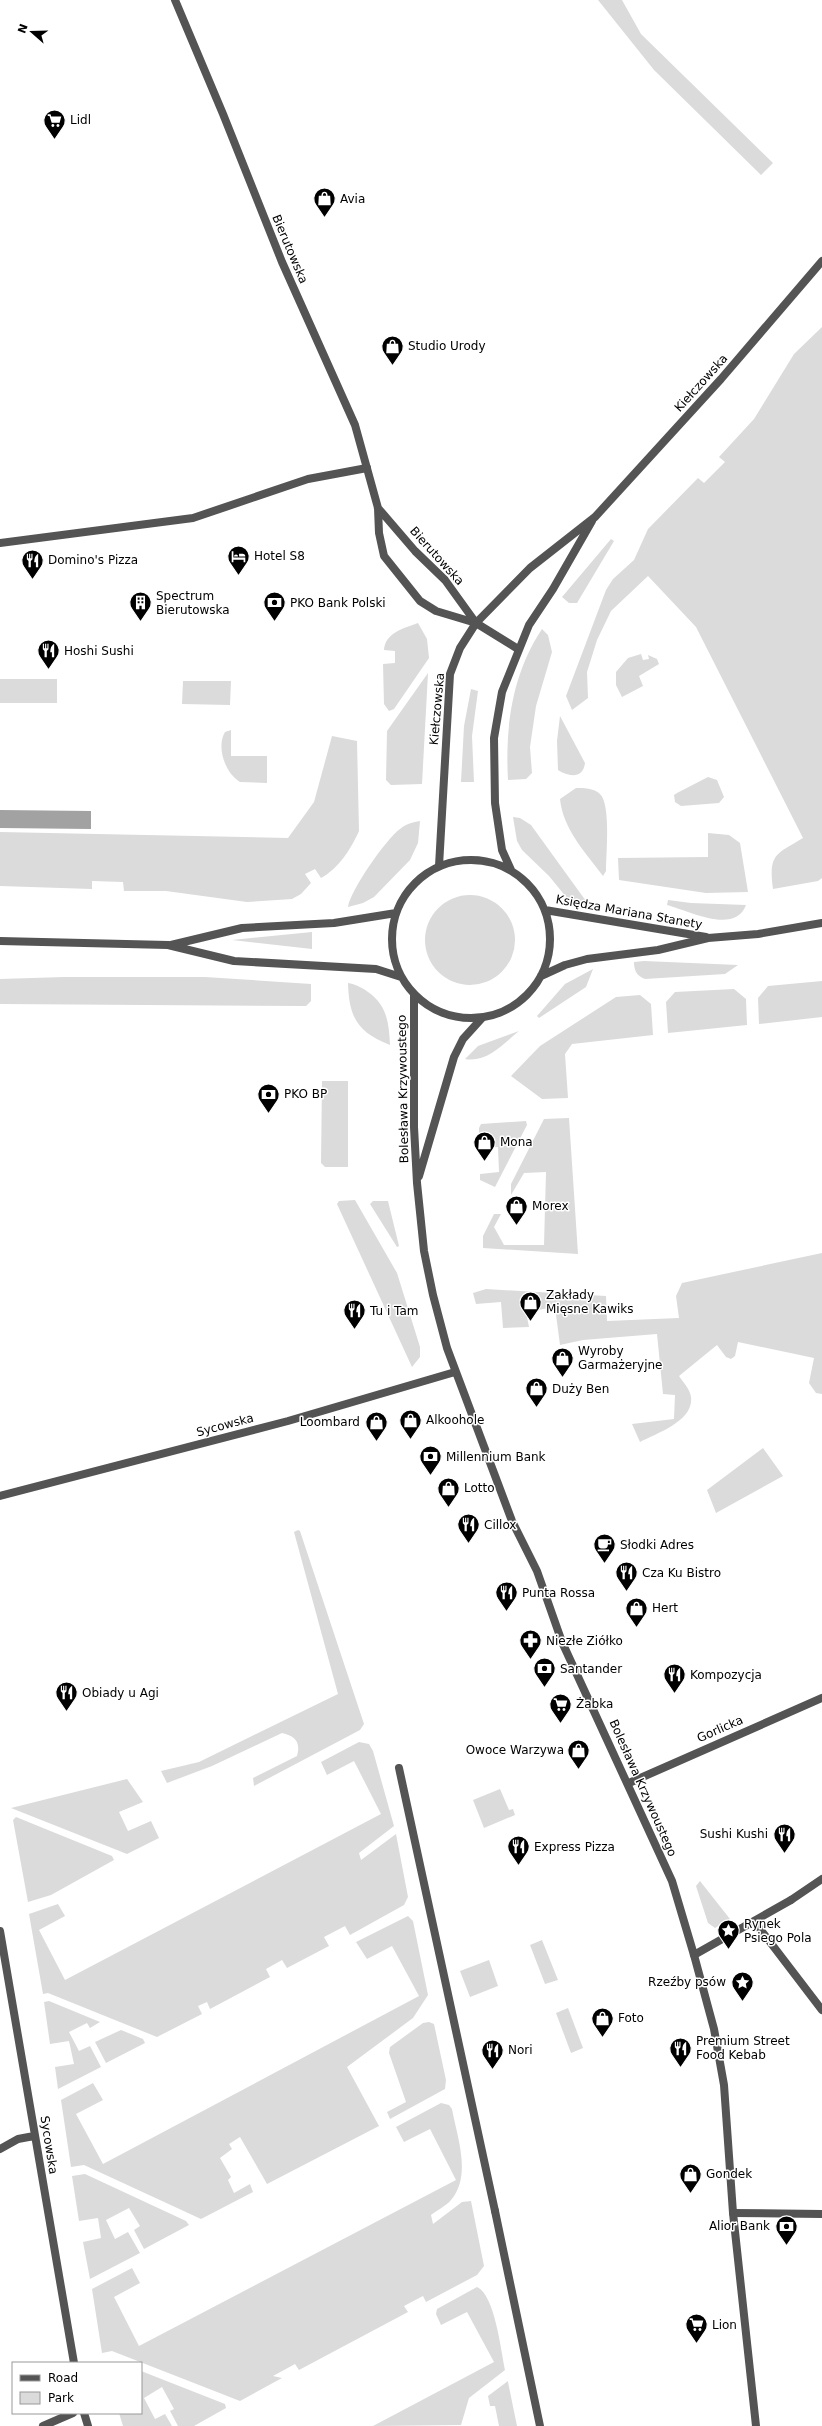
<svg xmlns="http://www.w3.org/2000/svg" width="822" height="2426" font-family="'DejaVu Sans',sans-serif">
  <rect width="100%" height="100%" fill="#fff"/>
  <path fill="#dbdbdb" d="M598 0H622L641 34 773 163 761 175 654 70Z
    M822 327V878L818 881 773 889C768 853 777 854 803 838L696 627 648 576 611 611 597 640 587 672 588 698 572 710 566 696 606 590 613 579 634 560 648 529 698 478 704 483 725 462 719 457 754 419 794 354Z
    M611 539 614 541 577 603H569L562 597Z
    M418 623 427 639 429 658 394 709 389 711 384 704 383 664 395 663V651L384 650C385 633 404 628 418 623Z
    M542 629 548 635 552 652 536 706 530 747 532 773 526 779 508 780C505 727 512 674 542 629Z
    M641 654 643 660 649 659 648 655 657 659 659 664 639 676 643 686 622 697 616 685V672L628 658Z
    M428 673 422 784 391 785 386 780 387 731Z
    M0 679H57V703H0Z
    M183 681H231L230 705 182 704Z
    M471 689 478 691 472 736 474 782H461L464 726Z
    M560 716 585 763C583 779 569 777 558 770L557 741Z
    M231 730V756H267V783L240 782C225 773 216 747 225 732Z
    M332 736 357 741 359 831C351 849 338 869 321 878L315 869 305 874 311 883 301 894 292 899 247 902 166 891H124L123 882 92 881V889L0 886V832L288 838 314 802Z
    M708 777 717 780 724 797 719 803 681 806 675 802 674 795 677 793Z
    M576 788C583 788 594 788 600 794 611 805 606 853 606 871L603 876C585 852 563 829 560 799Z
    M513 817 520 818 531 825 591 908 567 898 549 876 522 850 517 841Z
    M420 821 418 843 410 860 374 897 363 903 348 907C350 891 386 839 400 829 406 824 413 822 420 821Z
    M708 833 729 835 740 843 748 892 706 893 619 880 618 858 708 857Z
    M425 940a45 45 0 1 1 90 0a45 45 0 1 1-90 0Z
    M668 900 691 903 746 905C735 935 689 911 667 905Z
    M312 932V949L232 940Z
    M644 961 738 965 725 974 645 979C637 976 634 971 634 962Z
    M593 969 586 987 539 1018 537 1016 565 984Z
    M64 977H205L311 984V1001L306 1006 0 1004V979Z
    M822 981V1017L759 1024 758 998 768 986Z
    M348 983C355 984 363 988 368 992 387 1005 389 1023 390 1045 357 1032 349 1017 348 983Z
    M734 989 746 999 747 1025 668 1033 666 1002 675 992Z
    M640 995 651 1004 653 1035 572 1044 565 1054 568 1098 542 1099 511 1076 540 1046 616 997Z
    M519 1031C504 1043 487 1063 465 1059L478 1046Z
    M322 1081H348V1167H325L321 1163Z
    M569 1118 578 1254 483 1248V1236L494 1214H501L494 1227 504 1245H544L546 1172 524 1173 511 1195V1184L544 1119Z
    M526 1121 527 1125 495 1187 480 1180V1174L499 1172 498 1147 479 1148V1128L481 1124Z
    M355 1200 397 1273 420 1347V1357L412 1367 337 1204 339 1201Z
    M373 1201H388L399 1246 397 1247 370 1204Z
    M822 1253V1394L816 1393 809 1383 814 1358 738 1342 735 1356 731 1359 726 1357 717 1345 679 1376C683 1382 690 1389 691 1397 694 1421 657 1433 640 1442L632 1424 674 1419 675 1395 663 1394 657 1334 583 1340 560 1345 555 1307 526 1312 529 1327 503 1328 501 1302 476 1304 473 1293 486 1289 606 1296 607 1321 679 1318 676 1296 682 1283Z
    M763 1448 783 1476 716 1513 707 1490Z
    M298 1530 300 1531 364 1724 360 1730 254 1786 253 1778 297 1756C301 1742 295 1736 282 1733L212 1766 167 1783 161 1771 199 1762 338 1694 294 1532Z
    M359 1742 369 1744 373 1751 394 1826 359 1853 361 1860 396 1834 408 1897 404 1905 350 1935 345 1926 324 1937 329 1946 287 1968 282 1960 266 1969 270 1977 210 2009 207 2002 198 2006 202 2014 157 2037 48 1993 43 1994 29 1914 58 1904 65 1916 39 1930 65 1980 381 1814 354 1761 327 1775 321 1762Z
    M127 1779 143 1802 119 1812 128 1831 151 1821 159 1838 127 1854 11 1808Z
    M500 1789 509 1810 513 1809 515 1815 484 1828 473 1800Z
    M16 1817 112 1856 114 1860 51 1895 28 1902 13 1820Z
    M700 1881 730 1919 715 1928 708 1923 696 1886Z
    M408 1916 413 1921 428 1995 413 2018 347 2067 379 2126 267 2184 240 2137 229 2144 232 2149 220 2158 231 2177 228 2180 234 2193 250 2184 253 2192 201 2219 84 2165 71 2167 61 2100 93 2083 103 2100 76 2114 103 2164 419 1996 392 1946 367 1959 356 1942Z
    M542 1940 558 1980 545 1984 530 1945Z
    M489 1960 498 1986 470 1997 460 1971Z
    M49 2001 100 2022 90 2028 87 2023 69 2032 79 2051 90 2046 101 2067 58 2089 55 2067 74 2064 69 2041 50 2044 44 2002Z
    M568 2008 583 2048 571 2053 556 2013Z
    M429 2022 434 2024 446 2080 445 2089 390 2119 387 2112 406 2102 389 2053 390 2047 423 2023Z
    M121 2030 143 2039 145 2043 106 2063 95 2042Z
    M441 2103 449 2105 452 2109C457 2137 472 2175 451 2200 446 2206 437 2210 431 2215L433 2224 462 2202 471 2201 484 2266 477 2275 426 2302 423 2296 404 2306 408 2312 299 2370 295 2364 273 2376 282 2378 240 2401 112 2351 102 2353 92 2289 132 2268 140 2283 114 2297 139 2346 456 2180 430 2129 404 2142 396 2127Z
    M85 2174 186 2221 189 2225 144 2249 134 2230 140 2226 129 2208 106 2220 115 2239 128 2232 140 2253 90 2279 83 2242 101 2238 98 2218 79 2221 72 2176Z
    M477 2287C495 2295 501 2351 505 2370L469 2398 461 2425 373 2426 494 2362 467 2312 441 2325 436 2314 437 2309Z
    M141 2371 225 2404 226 2408 194 2426H178L170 2411 174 2409 162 2387 144 2398 155 2419 165 2414 172 2426H123L119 2413H141Z
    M508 2381V2382L517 2426H499L495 2406H490L488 2396Z"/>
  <path fill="#a2a2a2" d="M0 810 91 811V829L0 828Z"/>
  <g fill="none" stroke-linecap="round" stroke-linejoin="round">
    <path stroke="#545454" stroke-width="8" d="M0 543 193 518 308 479 367 468"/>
    <path stroke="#545454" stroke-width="8" d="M399 1768 495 2211
      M754 1921 822 2010
      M694 1955 791 1900
      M733 2213 822 2214"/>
    <path stroke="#545454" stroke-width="8" d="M414 995V1127L417 1183 424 1251 433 1295 447 1348 512 1521 537 1571 562 1642 672 1881 694 1955 714 2029 724 2085 733 2213 756 2426
      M419 1176 454 1057 463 1039 482 1018
      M0 1496 288 1421 455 1372
      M629 1783 822 1698
      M791 1900 822 1879
      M0 1931 74 2363
      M0 2149 18 2139 34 2136
      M495 2211 540 2426
      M84 2413 88 2426
      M43 2426 73 2413"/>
    <path stroke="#545454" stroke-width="8" d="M175 0 223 114 282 262 355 425 378 508 379 533 384 556 420 601 436 611 476 623 518 649
      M378 508 415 551 445 580 476 623
      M392 939a79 79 0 1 1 158 0a79 79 0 1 1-158 0Z
      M439 866 450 674 460 648 476 623 530 568 595 517 721 379 822 261
      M511 870 502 850 495 803 494 738 502 692 529 625 553 589 592 521
      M545 910 706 937
      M0 941 168 945 234 961 376 969 401 977
      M171 945 242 928 334 923 396 913
      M541 976 565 965 587 959 658 950 708 938 758 934 822 923"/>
  </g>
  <defs>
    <symbol id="supermarket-pin" viewBox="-11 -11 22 30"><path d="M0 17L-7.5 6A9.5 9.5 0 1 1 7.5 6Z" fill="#000" stroke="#fff"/><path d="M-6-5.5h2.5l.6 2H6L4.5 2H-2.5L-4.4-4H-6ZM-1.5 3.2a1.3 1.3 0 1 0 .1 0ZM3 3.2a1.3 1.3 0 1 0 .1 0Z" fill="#fff"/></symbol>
    <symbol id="shop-pin" viewBox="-11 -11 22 30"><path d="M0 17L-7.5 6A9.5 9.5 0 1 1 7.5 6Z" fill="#000" stroke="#fff"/><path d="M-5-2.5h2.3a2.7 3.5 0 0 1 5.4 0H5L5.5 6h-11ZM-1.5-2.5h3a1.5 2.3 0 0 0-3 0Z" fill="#fff"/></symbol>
    <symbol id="hotel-pin" viewBox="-11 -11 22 30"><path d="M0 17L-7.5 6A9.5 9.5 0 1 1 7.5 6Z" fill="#000" stroke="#fff"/><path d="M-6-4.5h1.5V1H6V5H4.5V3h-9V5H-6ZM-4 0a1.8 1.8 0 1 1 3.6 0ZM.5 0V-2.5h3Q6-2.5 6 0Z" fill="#fff"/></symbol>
    <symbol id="restaurant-pin" viewBox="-11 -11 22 30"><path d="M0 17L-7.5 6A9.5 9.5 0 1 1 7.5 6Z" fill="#000" stroke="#fff"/><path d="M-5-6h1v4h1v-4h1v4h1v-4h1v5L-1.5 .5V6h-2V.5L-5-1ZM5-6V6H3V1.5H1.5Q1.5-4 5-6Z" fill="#fff"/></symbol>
    <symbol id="building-pin" viewBox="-11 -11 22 30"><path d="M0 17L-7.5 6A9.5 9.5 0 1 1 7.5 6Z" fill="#000" stroke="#fff"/><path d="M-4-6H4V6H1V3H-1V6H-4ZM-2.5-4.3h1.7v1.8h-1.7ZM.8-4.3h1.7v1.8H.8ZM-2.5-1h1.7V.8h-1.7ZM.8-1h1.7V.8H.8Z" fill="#fff"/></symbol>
    <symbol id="bank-pin" viewBox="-11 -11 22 30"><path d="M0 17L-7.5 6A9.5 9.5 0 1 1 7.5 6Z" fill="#000" stroke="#fff"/><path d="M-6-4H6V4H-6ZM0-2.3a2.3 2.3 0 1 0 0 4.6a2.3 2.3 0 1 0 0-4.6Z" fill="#fff"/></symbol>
    <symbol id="cafe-pin" viewBox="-11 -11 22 30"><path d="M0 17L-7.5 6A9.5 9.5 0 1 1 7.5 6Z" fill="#000" stroke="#fff"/><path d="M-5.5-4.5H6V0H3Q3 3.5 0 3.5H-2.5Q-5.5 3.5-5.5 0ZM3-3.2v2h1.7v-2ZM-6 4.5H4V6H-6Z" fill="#fff"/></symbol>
    <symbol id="pharmacy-pin" viewBox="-11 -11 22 30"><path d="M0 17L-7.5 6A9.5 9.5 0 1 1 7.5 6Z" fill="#000" stroke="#fff"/><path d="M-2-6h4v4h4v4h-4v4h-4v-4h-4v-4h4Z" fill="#fff"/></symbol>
    <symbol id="sight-pin" viewBox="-11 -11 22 30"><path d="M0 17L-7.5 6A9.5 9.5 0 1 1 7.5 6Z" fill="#000" stroke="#fff"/><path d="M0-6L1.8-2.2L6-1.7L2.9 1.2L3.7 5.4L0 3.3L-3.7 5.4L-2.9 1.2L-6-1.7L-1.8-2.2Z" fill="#fff"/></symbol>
  </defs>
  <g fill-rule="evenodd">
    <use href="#supermarket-pin" x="42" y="108" width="25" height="34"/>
    <use href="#shop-pin" x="312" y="186" width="25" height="34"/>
    <use href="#shop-pin" x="380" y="334" width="25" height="34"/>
    <use href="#hotel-pin" x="226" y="544" width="25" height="34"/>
    <use href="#restaurant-pin" x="20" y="548" width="25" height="34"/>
    <use href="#building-pin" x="128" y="590" width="25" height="34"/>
    <use href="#bank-pin" x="262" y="590" width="25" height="34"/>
    <use href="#restaurant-pin" x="36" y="638" width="25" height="34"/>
    <use href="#bank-pin" x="256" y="1082" width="25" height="34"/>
    <use href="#shop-pin" x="472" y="1130" width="25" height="34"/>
    <use href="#shop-pin" x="504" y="1194" width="25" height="34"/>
    <use href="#shop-pin" x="518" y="1290" width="25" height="34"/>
    <use href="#restaurant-pin" x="342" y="1298" width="25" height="34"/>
    <use href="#shop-pin" x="550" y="1346" width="25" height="34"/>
    <use href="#shop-pin" x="524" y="1376" width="25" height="34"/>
    <use href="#shop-pin" x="398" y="1408" width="25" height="34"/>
    <use href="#shop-pin" x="364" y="1410" width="25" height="34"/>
    <use href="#bank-pin" x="418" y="1444" width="25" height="34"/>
    <use href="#shop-pin" x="436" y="1476" width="25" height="34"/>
    <use href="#restaurant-pin" x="456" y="1512" width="25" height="34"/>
    <use href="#cafe-pin" x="592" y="1532" width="25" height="34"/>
    <use href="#restaurant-pin" x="614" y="1560" width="25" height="34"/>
    <use href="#restaurant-pin" x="494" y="1580" width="25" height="34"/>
    <use href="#shop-pin" x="624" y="1596" width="25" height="34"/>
    <use href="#pharmacy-pin" x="518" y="1628" width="25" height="34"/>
    <use href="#bank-pin" x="532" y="1656" width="25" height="34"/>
    <use href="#restaurant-pin" x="662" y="1662" width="25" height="34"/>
    <use href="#restaurant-pin" x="54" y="1680" width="25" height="34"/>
    <use href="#supermarket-pin" x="548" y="1692" width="25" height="34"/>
    <use href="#shop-pin" x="566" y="1738" width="25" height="34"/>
    <use href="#restaurant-pin" x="772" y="1822" width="25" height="34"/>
    <use href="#restaurant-pin" x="506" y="1834" width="25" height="34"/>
    <use href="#sight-pin" x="716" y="1918" width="25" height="34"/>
    <use href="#sight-pin" x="730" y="1970" width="25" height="34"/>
    <use href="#shop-pin" x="590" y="2006" width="25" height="34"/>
    <use href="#restaurant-pin" x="668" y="2036" width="25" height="34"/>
    <use href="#restaurant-pin" x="480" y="2038" width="25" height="34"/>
    <use href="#shop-pin" x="678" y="2162" width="25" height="34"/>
    <use href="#bank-pin" x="774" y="2214" width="25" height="34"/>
    <use href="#supermarket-pin" x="684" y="2312" width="25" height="34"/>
  </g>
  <g text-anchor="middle" stroke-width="3" stroke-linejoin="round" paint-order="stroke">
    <g font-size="12" fill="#000" stroke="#fff" text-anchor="start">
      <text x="70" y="124">Lidl</text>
      <text x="340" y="203">Avia</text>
      <text x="408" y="350">Studio Urody</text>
      <text x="254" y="560">Hotel S8</text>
      <text x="48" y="564">Domino's Pizza</text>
      <text x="156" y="600">Spectrum<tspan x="156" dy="14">Bierutowska</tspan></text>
      <text x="290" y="607">PKO Bank Polski</text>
      <text x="64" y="655">Hoshi Sushi</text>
      <text x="284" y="1098">PKO BP</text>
      <text x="500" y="1146">Mona</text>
      <text x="532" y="1210">Morex</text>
      <text x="546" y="1299">Zakłady<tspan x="546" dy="14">Mięsne Kawiks</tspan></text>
      <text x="370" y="1315">Tu i Tam</text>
      <text x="578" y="1355">Wyroby<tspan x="578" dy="14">Garmażeryjne</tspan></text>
      <text x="552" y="1393">Duży Ben</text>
      <text x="426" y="1424">Alkoohole</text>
      <text x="360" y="1426" text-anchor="end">Loombard</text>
      <text x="446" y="1461">Millennium Bank</text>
      <text x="464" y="1492">Lotto</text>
      <text x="484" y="1529">Cillox</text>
      <text x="620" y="1549">Słodki Adres</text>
      <text x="642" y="1577">Cza Ku Bistro</text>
      <text x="522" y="1597">Punta Rossa</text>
      <text x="652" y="1612">Hert</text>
      <text x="546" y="1645">Niezłe Ziółko</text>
      <text x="560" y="1673">Santander</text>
      <text x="690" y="1679">Kompozycja</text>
      <text x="82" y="1697">Obiady u Agi</text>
      <text x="576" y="1708">Żabka</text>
      <text x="564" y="1754" text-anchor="end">Owoce Warzywa</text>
      <text x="768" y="1838" text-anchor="end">Sushi Kushi</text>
      <text x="534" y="1851">Express Pizza</text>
      <text x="744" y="1928">Rynek<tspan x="744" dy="14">Psiego Pola</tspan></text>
      <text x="726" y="1986" text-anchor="end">Rzeźby psów</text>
      <text x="618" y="2022">Foto</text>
      <text x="696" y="2045">Premium Street<tspan x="696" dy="14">Food Kebab</tspan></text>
      <text x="508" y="2054">Nori</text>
      <text x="706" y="2178">Gondek</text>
      <text x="770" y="2230" text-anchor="end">Alior Bank</text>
      <text x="712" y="2329">Lion</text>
    </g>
    <g font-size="12" fill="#000" stroke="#fff">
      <text transform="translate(290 249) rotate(67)" y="4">Bierutowska</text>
      <text transform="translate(701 383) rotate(-48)" y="4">Kiełczowska</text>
      <text transform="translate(437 556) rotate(48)" y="4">Bierutowska</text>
      <text transform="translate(437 709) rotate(-85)" y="4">Kiełczowska</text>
      <text transform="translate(629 912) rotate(10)" y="4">Księdza Mariana Stanety</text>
      <text transform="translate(403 1089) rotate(-91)" y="4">Bolesława Krzywoustego</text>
      <text transform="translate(225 1425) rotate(-15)" y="4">Sycowska</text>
      <text transform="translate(720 1729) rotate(-24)" y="4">Gorlicka</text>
      <text transform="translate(643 1788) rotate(66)" y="4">Bolesława Krzywoustego</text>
      <text transform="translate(49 2145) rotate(81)" y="4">Sycowska</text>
    </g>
  </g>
  <rect x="12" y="2362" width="130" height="52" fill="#ffffff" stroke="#999999"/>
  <rect x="20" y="2375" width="20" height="6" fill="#545454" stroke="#999999"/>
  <text x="48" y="2382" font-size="12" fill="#000000">Road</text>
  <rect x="20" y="2392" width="20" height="12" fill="#dbdbdb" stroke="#999999"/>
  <text x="48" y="2402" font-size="12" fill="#000000">Park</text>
  <g transform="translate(32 32) rotate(290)" stroke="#ffffff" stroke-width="3" paint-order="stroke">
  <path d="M0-3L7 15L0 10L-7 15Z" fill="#000000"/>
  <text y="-6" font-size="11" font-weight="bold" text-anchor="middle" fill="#000000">N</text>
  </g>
</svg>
